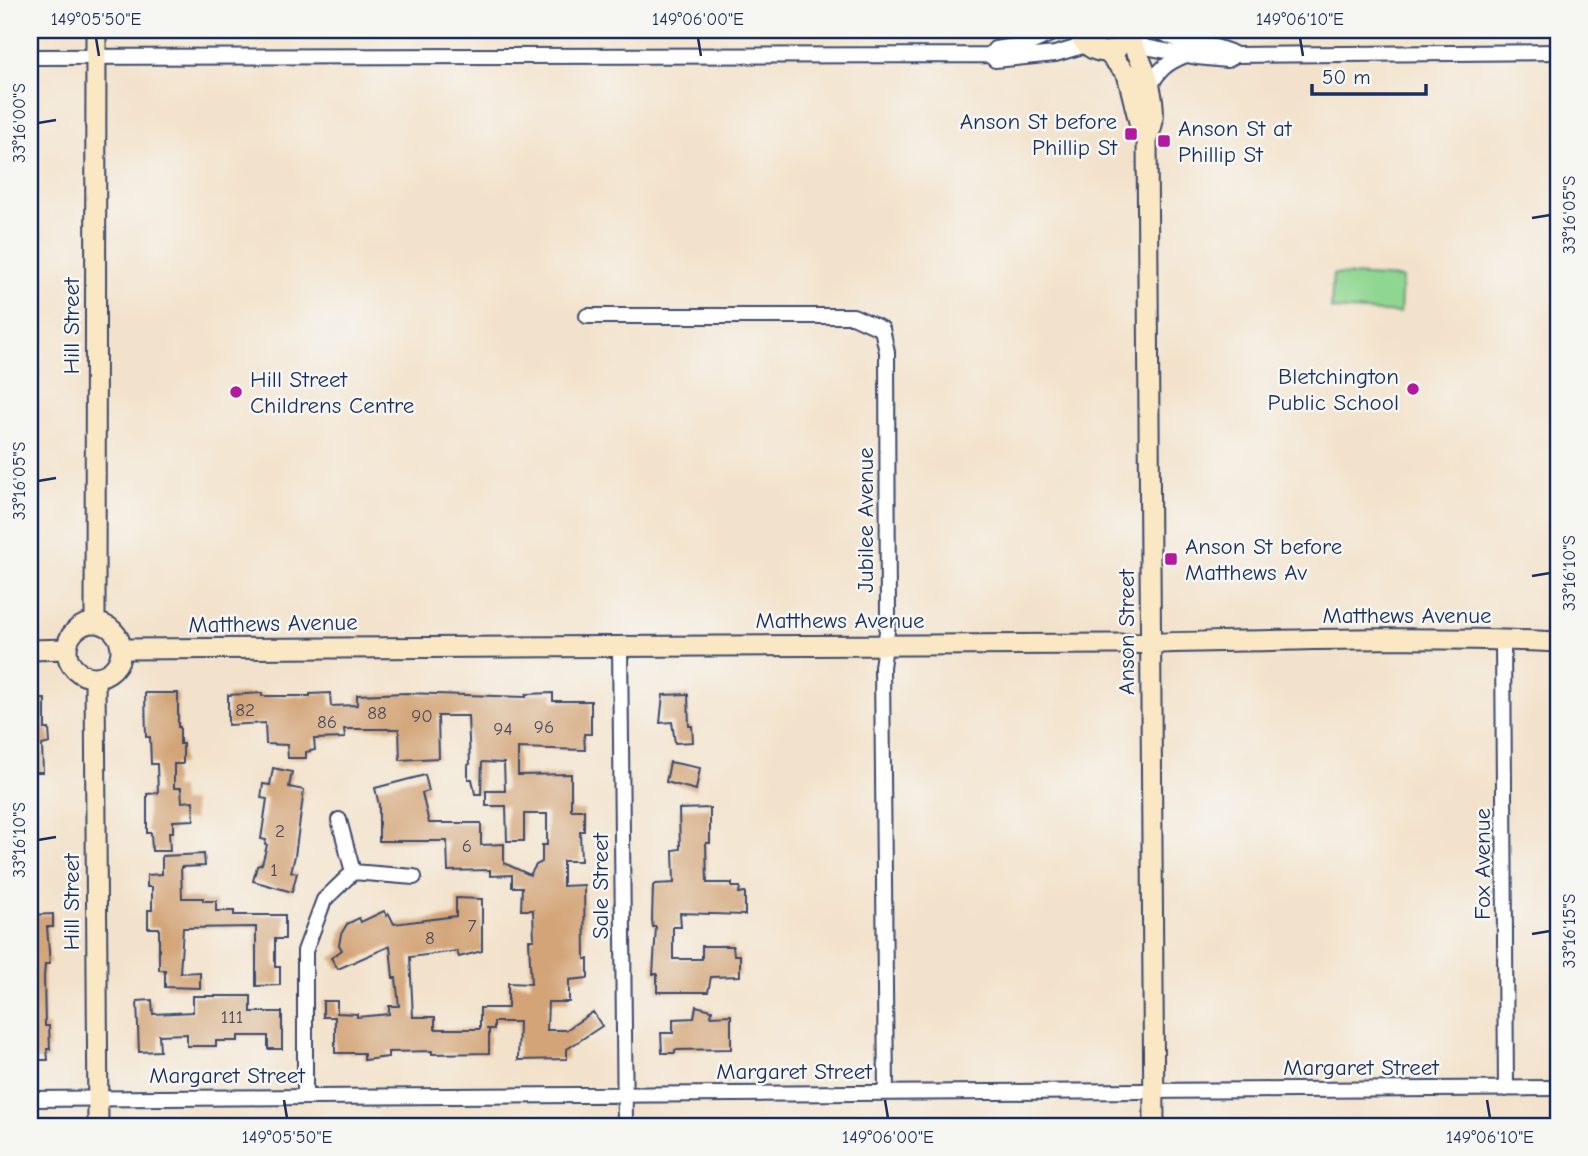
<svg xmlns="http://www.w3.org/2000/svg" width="1588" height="1156" font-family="'Comic Neue',sans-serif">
  <rect width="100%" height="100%" fill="#f6f6f2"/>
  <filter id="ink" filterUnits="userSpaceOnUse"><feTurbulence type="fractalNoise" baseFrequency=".0143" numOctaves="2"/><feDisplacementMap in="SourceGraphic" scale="14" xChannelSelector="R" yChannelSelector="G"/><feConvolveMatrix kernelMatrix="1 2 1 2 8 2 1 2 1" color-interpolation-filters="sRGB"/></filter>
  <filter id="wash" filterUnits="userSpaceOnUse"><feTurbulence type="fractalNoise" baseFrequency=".00686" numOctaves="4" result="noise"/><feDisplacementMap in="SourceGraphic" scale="28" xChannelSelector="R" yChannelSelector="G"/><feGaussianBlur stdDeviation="1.57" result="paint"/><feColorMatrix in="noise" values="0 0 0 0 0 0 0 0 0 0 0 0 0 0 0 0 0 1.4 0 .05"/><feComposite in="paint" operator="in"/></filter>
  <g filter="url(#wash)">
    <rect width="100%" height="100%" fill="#f3e2cb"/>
    <path fill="#8fd690" stroke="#558277" stroke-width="2" d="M1333 274 1402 278 1400 313 1331 309Z"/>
    <g id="blocks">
      <path fill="#d3a477" d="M145 693H178V727H180V744H183V764H174V788H181L182 802 193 801 194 820 173 821V832H169L170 851H152L151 833H147V794L158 793 157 764H151L150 737H146Z
        M262 693V696H310V694L330 693 331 706 357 705V695L406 693 526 697V694L553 693V701H591V734H584L585 750 518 748V775L571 774V810H584V831H580L581 861H563V886L584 885 585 959H588V978L569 980V1002H548L547 1030H566L593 1012 602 1026 567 1049V1059L518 1060 519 1022H494V1029H486H489V1053L432 1054V1051L388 1052V1057L364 1060V1053H335V1017H323V1001H337V1013L357 1014V1017L389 1014V1006H399L396 978H393L390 946 338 969 331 958 342 950 339 945 341 934 347 924 359 918 361 922 384 911 387 916 389 914 394 924 456 916V898L482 899V951L459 957 457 951 410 957 413 1017H435V1029H480V1008H508V983L531 984 529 940H534L533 910H521L522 887H512V875L490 876V870L448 871 447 841H379V805L375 788 425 775 429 791 422 793 429 823H481V845L504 844V863L530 875 536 865 542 862V845H547V814H524V841H507L506 806H486V791H505L504 763 482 762 481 794H475L472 779H468V765L470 764 468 716H438L439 758 400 760 399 729H344L345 738 314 739 315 750 306 752V758H288L287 745 266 744 265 723 228 725V695Z
        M688 694 689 726H692L693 742 675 743 672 722 660 723 663 695Z
        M30 699H45V729H49L50 743 42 745 43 772H30Z
        M670 762 700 768 696 790 666 782Z
        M273 768 292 772 289 787 304 790 295 856 291 872 297 873 292 892 253 881 257 866 262 864 267 845 265 844 266 840 261 839 267 799 261 798 263 784 270 785Z
        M710 808V843H706L707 883H732V887H740L739 893 745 892V915L680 913 681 927H673V959H702V946H733L734 955H740V976L711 977 708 992H657V974H653L656 927H653L652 920 653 886 655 884 674 883 673 850 680 849 679 809Z
        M204 854 205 866 181 867 182 898H203V901H216V911H234V915H285V939H275V967H280V985L256 986V927L183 928 180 973 200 972V988L165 987V970H159V928H148V910H152V887H147V875L162 874V856Z
        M53 914V927H47L50 964H45L44 977 45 1026H49L50 1049H47L48 1060H30V915Z
        M193 996H251V1012H282V1049H268V1036H238V1041H216V1046H187V1034L159 1035 160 1051 139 1052 137 1001 152 1000 153 1014 193 1012Z
        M696 1006 712 1010 711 1016 731 1015V1049L675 1050V1053H662L661 1033H673V1019L694 1018Z"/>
    </g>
  </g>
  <g filter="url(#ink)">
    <use href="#blocks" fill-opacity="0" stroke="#3b4a6e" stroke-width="2"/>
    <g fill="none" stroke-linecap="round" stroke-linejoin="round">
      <defs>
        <path id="street" d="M1158 30C1183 47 1212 41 1236 55
          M1131 35 1145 47 1197 57 1227 60 1236 55 1558 52
          M990 55 995 49 1028 44 1059 30
          M30 57 990 55 995 60 1055 54 1086 45
          M1150 88C1157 70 1168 62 1186 55
          M587 316H853L882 329 887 352 888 624 882 667 886 1093
          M1503 639 1506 1089
          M620 645 625 1126
          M339 820 353 872
          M305 1097V951L324 900 353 872 414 877
          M30 1099 1558 1088"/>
        <path id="secondary" d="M1077 30C1084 48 1099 56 1117 49
          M1128 40C1145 58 1163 115 1147 137
          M1107 52 1127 74 1141 130 1147 138 1154 1126
          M95 622 96 30
          M67 650a27 27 0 1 1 54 0a27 27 0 1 1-54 0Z
          M122 649 1118 644C1264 641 1412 635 1558 642
          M30 650 67 649
          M95 677 98 1126"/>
      </defs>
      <use href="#street" stroke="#3b4a6e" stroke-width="18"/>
      <use href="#secondary" stroke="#3b4a6e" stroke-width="23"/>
      <use href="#street" stroke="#fff" stroke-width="14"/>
      <use href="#secondary" stroke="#fae7c3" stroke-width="19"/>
    </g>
  </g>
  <path fill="none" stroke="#1b2f5e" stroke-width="2.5" d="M96 38 99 56M698 38 701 56M1300 38 1303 56M38 123 56 120M1532 218 1550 215M38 481 56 478M1532 576 1550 573M38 840 56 837M1532 934 1550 931M284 1100 287 1118M885 1100 888 1118M1487 1100 1490 1118"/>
  <g fill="#b5179e" stroke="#f6f6f2" stroke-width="2.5">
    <rect x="1124" y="127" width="14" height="14" rx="3.5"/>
    <rect x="1157" y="134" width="14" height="14" rx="3.5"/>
    <circle cx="1413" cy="389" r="7"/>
    <circle cx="236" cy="392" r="7"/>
    <rect x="1164" y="552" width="14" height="14" rx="3.5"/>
  </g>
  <g text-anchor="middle" stroke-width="5" stroke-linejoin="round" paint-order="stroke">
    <g font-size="19" fill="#494c64">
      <text x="245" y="716">82</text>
      <text x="377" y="719">88</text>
      <text x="422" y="722">90</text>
      <text x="327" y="728">86</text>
      <text x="544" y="733">96</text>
      <text x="503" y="735">94</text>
      <text x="280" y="837">2</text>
      <text x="467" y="852">6</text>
      <text x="274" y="876">1</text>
      <text x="472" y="932">7</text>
      <text x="430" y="944">8</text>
      <text x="232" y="1023">111</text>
    </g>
    <g font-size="23" fill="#1b2f5e" stroke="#f6f6f2" text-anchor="start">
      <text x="1117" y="129" text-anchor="end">Anson St before<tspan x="1117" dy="26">Phillip St</tspan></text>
      <text x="1178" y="136">Anson St at<tspan x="1178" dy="26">Phillip St</tspan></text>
      <text x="1399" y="384" text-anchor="end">Bletchington<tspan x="1399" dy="26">Public School</tspan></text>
      <text x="250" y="387">Hill Street<tspan x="250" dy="26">Childrens Centre</tspan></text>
      <text x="1185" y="554">Anson St before<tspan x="1185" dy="26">Matthews Av</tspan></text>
    </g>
    <g font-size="23" fill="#1b2f5e" stroke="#f6f6f2">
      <text transform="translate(71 326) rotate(-90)" y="8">Hill Street</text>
      <text transform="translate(865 520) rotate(-90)" y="8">Jubilee Avenue</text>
      <text x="1407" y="623">Matthews Avenue</text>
      <text x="840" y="628">Matthews Avenue</text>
      <text transform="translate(273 623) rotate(-1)" y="8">Matthews Avenue</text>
      <text transform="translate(1126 632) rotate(-90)" y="8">Anson Street</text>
      <text transform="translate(1482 864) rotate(-90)" y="8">Fox Avenue</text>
      <text transform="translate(600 886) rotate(-90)" y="8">Sale Street</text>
      <text transform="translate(71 902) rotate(-90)" y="8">Hill Street</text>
      <text x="1361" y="1075">Margaret Street</text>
      <text x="794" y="1079">Margaret Street</text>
      <text x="227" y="1083">Margaret Street</text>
    </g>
  </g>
  <rect width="1588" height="1156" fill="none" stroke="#f6f6f2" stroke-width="77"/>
  <path d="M1312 84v10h114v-10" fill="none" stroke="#1b2f5e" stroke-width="3.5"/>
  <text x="1322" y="84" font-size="21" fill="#1b2f5e" stroke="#f6f6f2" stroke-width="5" paint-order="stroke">50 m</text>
  <rect x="38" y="38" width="1512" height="1080" fill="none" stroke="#1b2f5e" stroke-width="2.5"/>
  <g font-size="18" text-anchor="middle" fill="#1b2f5e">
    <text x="96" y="25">149°05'50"E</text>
    <text x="698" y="25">149°06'00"E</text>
    <text x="1300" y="25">149°06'10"E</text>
    <text transform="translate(19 123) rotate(-90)" y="6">33°16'00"S</text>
    <text transform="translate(1569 215) rotate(-90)" y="6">33°16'05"S</text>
    <text transform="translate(19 481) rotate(-90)" y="6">33°16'05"S</text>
    <text transform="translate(1569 573) rotate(-90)" y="6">33°16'10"S</text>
    <text transform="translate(19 840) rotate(-90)" y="6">33°16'10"S</text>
    <text transform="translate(1569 931) rotate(-90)" y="6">33°16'15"S</text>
    <text x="287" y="1143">149°05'50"E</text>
    <text x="888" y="1143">149°06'00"E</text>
    <text x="1490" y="1143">149°06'10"E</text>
  </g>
</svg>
